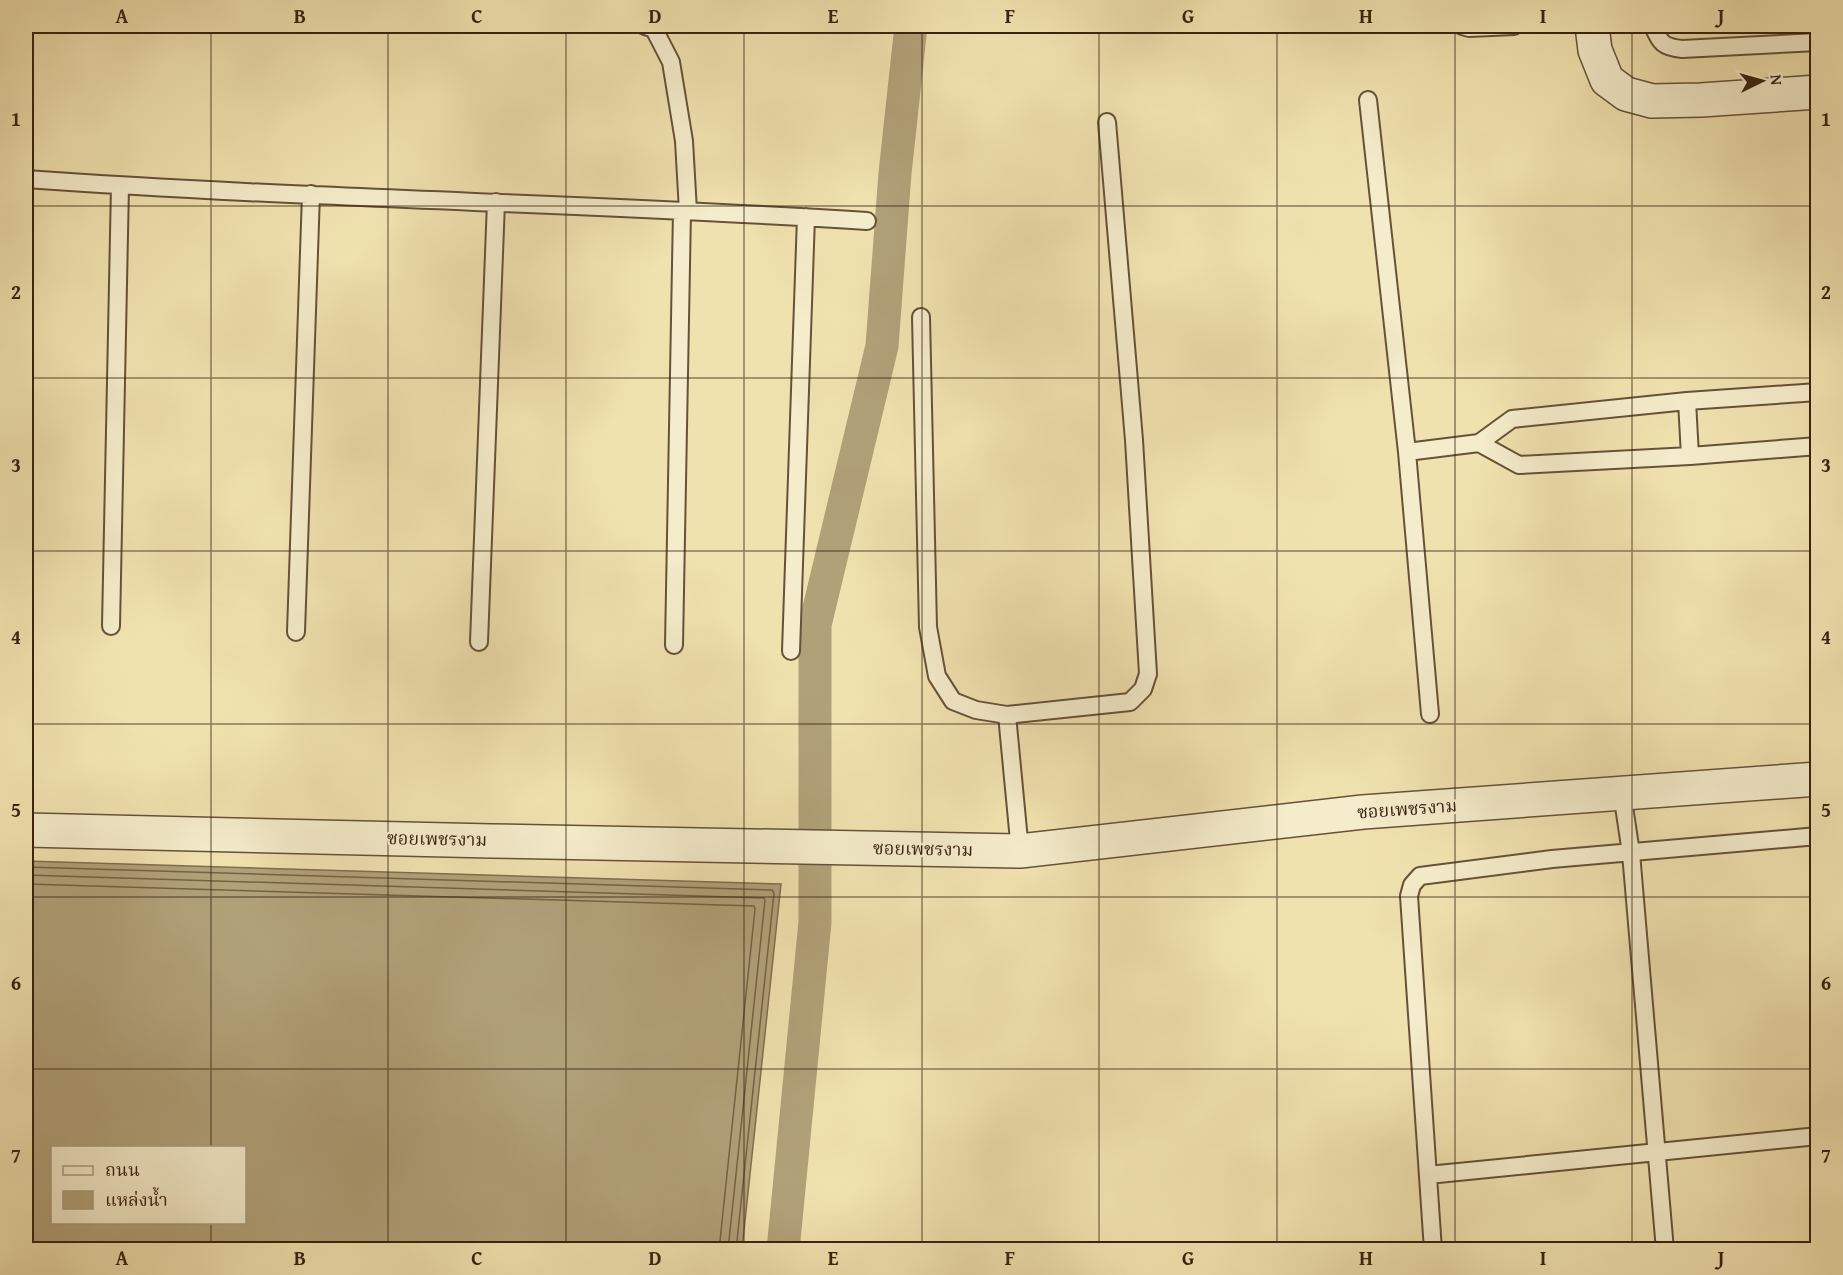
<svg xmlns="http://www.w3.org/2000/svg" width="1843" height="1275" font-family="'Gentium Book Plus','Noto Serif Thai',serif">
  <rect width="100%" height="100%" fill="#f0e2af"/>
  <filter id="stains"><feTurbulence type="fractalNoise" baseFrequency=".00333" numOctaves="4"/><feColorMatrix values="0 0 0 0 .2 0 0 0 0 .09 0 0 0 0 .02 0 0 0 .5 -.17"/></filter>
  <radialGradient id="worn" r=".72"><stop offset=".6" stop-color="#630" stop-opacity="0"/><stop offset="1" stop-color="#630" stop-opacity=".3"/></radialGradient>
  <path fill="#b1a179" stroke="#806e4f" stroke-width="1.5" fill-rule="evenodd" d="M26 861 781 884 742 1249H26ZM52 1148H244V1222H52Z"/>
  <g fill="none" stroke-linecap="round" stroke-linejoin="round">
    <path stroke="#746245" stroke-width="1.5" d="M26 867 772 890 774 893 736 1250
      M26 875 764 898 765 900 728 1250
      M26 884 754 906 755 909 719 1250"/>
    <path stroke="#b1a179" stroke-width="33" d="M783 1250 815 922V625L882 346 895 173 911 26"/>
    <defs>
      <path id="service" d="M645 26 654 29 671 62 684 141 688 211
        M1462 26 1469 28 1514 26
        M1653 26C1660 43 1663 47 1682 49L1818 42
        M1368 100 1407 452 1430 714
        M26 179C306 199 587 203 867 221
        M921 317 928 627 937 676 953 701 976 710 1007 715 1020 851
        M1687 401 1690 456
        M1479 443 1519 465 1690 456 1818 446
        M1407 452 1479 443 1512 419 1687 401 1818 392
        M111 626 120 186
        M296 632 311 194
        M479 642 496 202
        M674 645 682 211
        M791 651 806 217
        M1007 715 1130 702 1143 689 1148 674 1134 440 1107 122
        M1622 793 1631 853 1665 1250
        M1428 1175 1818 1136
        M1433 1250 1409 896 1412 885 1420 876 1552 859 1818 836"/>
      <path id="minor" d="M1592 26 1595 50 1607 80 1626 94 1652 101 1701 100 1818 92"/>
      <path id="tertiary" d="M26 830 491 841 1020 851 1363 812 1818 779"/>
    </defs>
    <use href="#service" stroke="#655238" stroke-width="20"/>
    <use href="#minor" stroke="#655238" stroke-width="36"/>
    <use href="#tertiary" stroke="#655238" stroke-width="36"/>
    <use href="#service" stroke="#f5eccb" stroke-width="16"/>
    <use href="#minor" stroke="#f5eccb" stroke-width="33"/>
    <use href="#tertiary" stroke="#f5eccb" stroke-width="33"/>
  </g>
  <path fill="none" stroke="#372211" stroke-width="1.5" stroke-opacity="0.55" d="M211 26V1148M388 26V1250M566 26V1250M744 26V1250M922 26V1250M1099 26V1250M1277 26V1250M1455 26V1250M1632 26V1250M26 206H1818M26 378H1818M26 551H1818M26 724H1818M26 897H1818M26 1069H1818M211 1222V1250"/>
  <g text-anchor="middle" stroke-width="4.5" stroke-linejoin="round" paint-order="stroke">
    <g font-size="18" fill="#372211" stroke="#f5eccb">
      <text transform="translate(1407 809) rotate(-4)" y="6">ซอยเพชรงาม</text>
      <text transform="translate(437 839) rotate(1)" y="6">ซอยเพชรงาม</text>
      <text transform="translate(923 849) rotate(1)" y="6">ซอยเพชรงาม</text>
    </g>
  </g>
  <rect width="1843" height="1275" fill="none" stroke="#f0e2af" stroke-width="66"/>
  <rect x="51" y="1146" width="195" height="78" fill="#f5eccb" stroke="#a99b81" stroke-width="1.5"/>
  <rect x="63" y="1166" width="30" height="9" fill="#f5eccb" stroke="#a99b81" stroke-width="1.5"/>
  <text x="105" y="1176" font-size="18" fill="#372211">ถนน</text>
  <rect x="63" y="1191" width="30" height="18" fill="#b1a179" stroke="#a99b81" stroke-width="1.5"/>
  <text x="105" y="1206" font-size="18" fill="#372211">แหล่งน้ำ</text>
  <g transform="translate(1762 81) rotate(85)" stroke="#f5eccb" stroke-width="4.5" paint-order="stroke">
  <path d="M0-4.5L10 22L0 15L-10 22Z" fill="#372211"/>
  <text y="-9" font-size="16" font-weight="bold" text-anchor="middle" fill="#372211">N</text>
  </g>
  <rect x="33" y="33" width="1777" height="1209" fill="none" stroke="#372211" stroke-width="2"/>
  <g font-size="20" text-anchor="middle" font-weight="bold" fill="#372211">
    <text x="122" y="23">A</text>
    <text x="300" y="23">B</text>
    <text x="477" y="23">C</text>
    <text x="655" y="23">D</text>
    <text x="833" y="23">E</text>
    <text x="1010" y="23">F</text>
    <text x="1188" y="23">G</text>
    <text x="1366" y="23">H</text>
    <text x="1543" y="23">I</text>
    <text x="1721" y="23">J</text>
    <text x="16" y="126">1</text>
    <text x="1826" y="126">1</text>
    <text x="16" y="299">2</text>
    <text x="1826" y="299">2</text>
    <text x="16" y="472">3</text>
    <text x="1826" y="472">3</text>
    <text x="16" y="644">4</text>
    <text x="1826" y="644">4</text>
    <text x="16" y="817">5</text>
    <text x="1826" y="817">5</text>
    <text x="16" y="990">6</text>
    <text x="1826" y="990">6</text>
    <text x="16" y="1162">7</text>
    <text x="1826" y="1162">7</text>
    <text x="122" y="1265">A</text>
    <text x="300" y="1265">B</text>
    <text x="477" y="1265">C</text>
    <text x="655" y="1265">D</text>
    <text x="833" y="1265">E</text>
    <text x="1010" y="1265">F</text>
    <text x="1188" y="1265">G</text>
    <text x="1366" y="1265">H</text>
    <text x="1543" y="1265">I</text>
    <text x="1721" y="1265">J</text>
  </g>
  <rect width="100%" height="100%" filter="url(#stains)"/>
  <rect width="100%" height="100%" fill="url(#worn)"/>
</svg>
